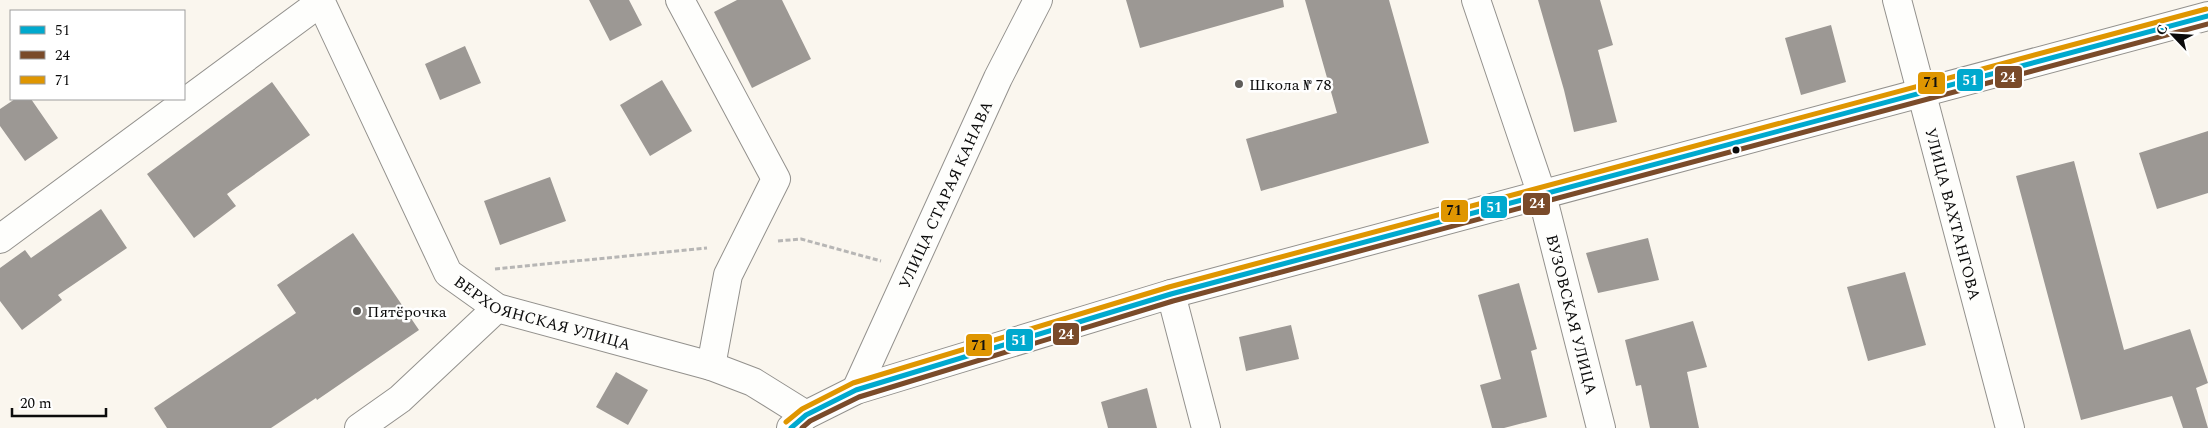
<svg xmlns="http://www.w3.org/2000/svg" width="2208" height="428" font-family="Spectral,serif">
  <rect width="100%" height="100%" fill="#faf6ee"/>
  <path fill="#9c9894" d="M589 0H629L642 25 610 41Z
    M737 0H782L811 59 752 88 714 12Z
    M1126 0H1283L1284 7 1140 48Z
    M1305 0H1389L1429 143 1261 191 1246 139 1337 113Z
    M1538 0H1600L1613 45 1598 50 1617 122 1574 132 1564 90Z
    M1831 25 1846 82 1801 95 1785 38Z
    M465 46 481 83 440 100 425 64Z
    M662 80 692 131 650 156 620 105Z
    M272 82 310 135 227 194 236 206 194 238 147 174Z
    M15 99H31L58 138 25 161 0 126V109Z
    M2208 131V193L2157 209 2139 153Z
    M2074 161 2124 350 2190 329 2208 383 2196 388 2208 428H2183L2172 396 2081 420 2016 176Z
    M550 177 566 221 500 245 484 201Z
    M101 209 127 248 58 295 62 300 22 330 0 301V268L25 250 31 258Z
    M353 233 419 330 317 400 316 398 271 428H167L154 408 296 313 277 285Z
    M1648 238 1659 280 1598 293 1586 253Z
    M1905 272 1926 345 1868 361 1847 287Z
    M1519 283 1537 349 1531 351 1547 417 1504 428H1492L1480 385 1501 379 1478 295Z
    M1693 321 1707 367 1687 372 1699 428H1650L1641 385 1636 386 1625 340Z
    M1291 325 1299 359 1246 371 1239 337Z
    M616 372 648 390 628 425 596 407Z
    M1147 388 1157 428H1108L1101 402Z"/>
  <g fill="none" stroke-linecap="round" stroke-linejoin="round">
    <defs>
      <g id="minor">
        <path id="s1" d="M320 0 448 273 497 308 711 366 753 382 806 415"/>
        <path d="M680 0 776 179 728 275 711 366"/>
        <path id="s2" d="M1476 0 1542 195 1601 428"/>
        <path id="s3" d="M1897 0 2010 428"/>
        <path d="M0 239 321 2"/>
        <path d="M1171 294 1206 428"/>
        <path id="s4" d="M856 390 998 78 1038 0"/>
        <path d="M359 428 400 399 497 308"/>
        <path d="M791 428 806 415 856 390 1171 294 2208 16"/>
      </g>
    </defs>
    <use href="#minor" stroke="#93918d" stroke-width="30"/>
    <path stroke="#b7b6b5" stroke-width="3" stroke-dasharray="5 2.5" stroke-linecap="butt" d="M778 241 801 239 881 261
      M495 269 707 248"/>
    <use href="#minor" stroke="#fefefc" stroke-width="28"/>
    <defs>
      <path id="bus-1" d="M791 428 806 415 856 390 1171 294 2208 16"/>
      <path id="bus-2" d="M802 428 810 421 859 397 1173 301 2208 24"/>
      <path id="bus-3" d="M786 422 802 409 853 383 1169 287 2206 9"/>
    </defs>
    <use href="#bus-1" stroke="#fff" stroke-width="9"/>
    <use href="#bus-2" stroke="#fff" stroke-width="9"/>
    <use href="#bus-3" stroke="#fff" stroke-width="9"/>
    <use href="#bus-1" stroke="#00a9ce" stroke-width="5"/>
    <use href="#bus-2" stroke="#7a4b2a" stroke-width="5"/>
    <use href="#bus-3" stroke="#df9601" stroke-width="5"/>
  </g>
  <g fill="#5f5d5a" stroke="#fff" stroke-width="2">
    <circle cx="1239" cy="84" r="5"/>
    <circle cx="357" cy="311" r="5"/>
  </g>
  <circle fill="#0b0b0b" stroke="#fff" stroke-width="2" cx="1736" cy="150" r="4.5"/>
  <g text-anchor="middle" stroke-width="5" stroke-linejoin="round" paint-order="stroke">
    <g font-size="16" fill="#0b0b0b" stroke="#fff" text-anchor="start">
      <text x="1249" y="90">Школа № 78</text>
      <text x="367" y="317">Пятёрочка</text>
    </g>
    <g font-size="16" fill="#0b0b0b" stroke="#fff">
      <text dy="6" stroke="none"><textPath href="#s4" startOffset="215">УЛИЦА СТАРАЯ КАНАВА</textPath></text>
      <text dy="6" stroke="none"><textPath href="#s3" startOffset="221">УЛИЦА ВАХТАНГОВА</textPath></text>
      <text dy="6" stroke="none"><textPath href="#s1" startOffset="406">ВЕРХОЯНСКАЯ УЛИЦА</textPath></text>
      <text dy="6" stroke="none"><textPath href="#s2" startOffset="329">ВУЗОВСКАЯ УЛИЦА</textPath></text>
    </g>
  </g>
  <g stroke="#fff" stroke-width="2">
    <rect x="1994" y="65" width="29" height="24" rx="5" fill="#7a4b2a"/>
    <rect x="1956" y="68" width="28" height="24" rx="5" fill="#00a9ce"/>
    <rect x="1917" y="71" width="29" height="24" rx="5" fill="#df9601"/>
    <rect x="1522" y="192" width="29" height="24" rx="5" fill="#7a4b2a"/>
    <rect x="1480" y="195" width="28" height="24" rx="5" fill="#00a9ce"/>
    <rect x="1440" y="199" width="29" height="24" rx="5" fill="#df9601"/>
    <rect x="1052" y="322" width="28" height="24" rx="5" fill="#7a4b2a"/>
    <rect x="1005" y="328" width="29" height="24" rx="5" fill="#00a9ce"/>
    <rect x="965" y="333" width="28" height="24" rx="5" fill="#df9601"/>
  </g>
  <g font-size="14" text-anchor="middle" font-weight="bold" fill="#fff">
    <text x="2008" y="82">24</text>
    <text x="1970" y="85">51</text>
    <text x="1537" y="208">24</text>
    <text x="1494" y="212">51</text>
    <text x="1066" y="339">24</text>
    <text x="1019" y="345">51</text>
  </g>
  <g font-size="14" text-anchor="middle" font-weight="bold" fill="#111">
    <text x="1931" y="87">71</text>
    <text x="1454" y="215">71</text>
    <text x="979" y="350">71</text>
  </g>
  <rect x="10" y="10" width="175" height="90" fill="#ffffff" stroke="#9d9d9d"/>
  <rect x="20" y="26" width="25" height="8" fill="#00a9ce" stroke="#9d9d9d"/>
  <text x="55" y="35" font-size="15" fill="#0b0b0b">51</text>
  <rect x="20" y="51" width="25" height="8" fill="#7a4b2a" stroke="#9d9d9d"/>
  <text x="55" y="60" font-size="15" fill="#0b0b0b">24</text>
  <rect x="20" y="76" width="25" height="8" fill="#df9601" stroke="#9d9d9d"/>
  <text x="55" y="85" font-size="15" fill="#0b0b0b">71</text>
  <g transform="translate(2173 35) rotate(295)" stroke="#ffffff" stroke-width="4" paint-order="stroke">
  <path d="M0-4L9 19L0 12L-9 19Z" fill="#0b0b0b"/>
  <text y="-8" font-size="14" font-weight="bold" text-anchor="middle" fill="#0b0b0b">С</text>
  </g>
  <path d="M12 408v8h94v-8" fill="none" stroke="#0b0b0b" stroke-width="2.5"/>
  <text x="20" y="408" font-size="15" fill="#0b0b0b" stroke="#ffffff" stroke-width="4" paint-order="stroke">20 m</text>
</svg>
